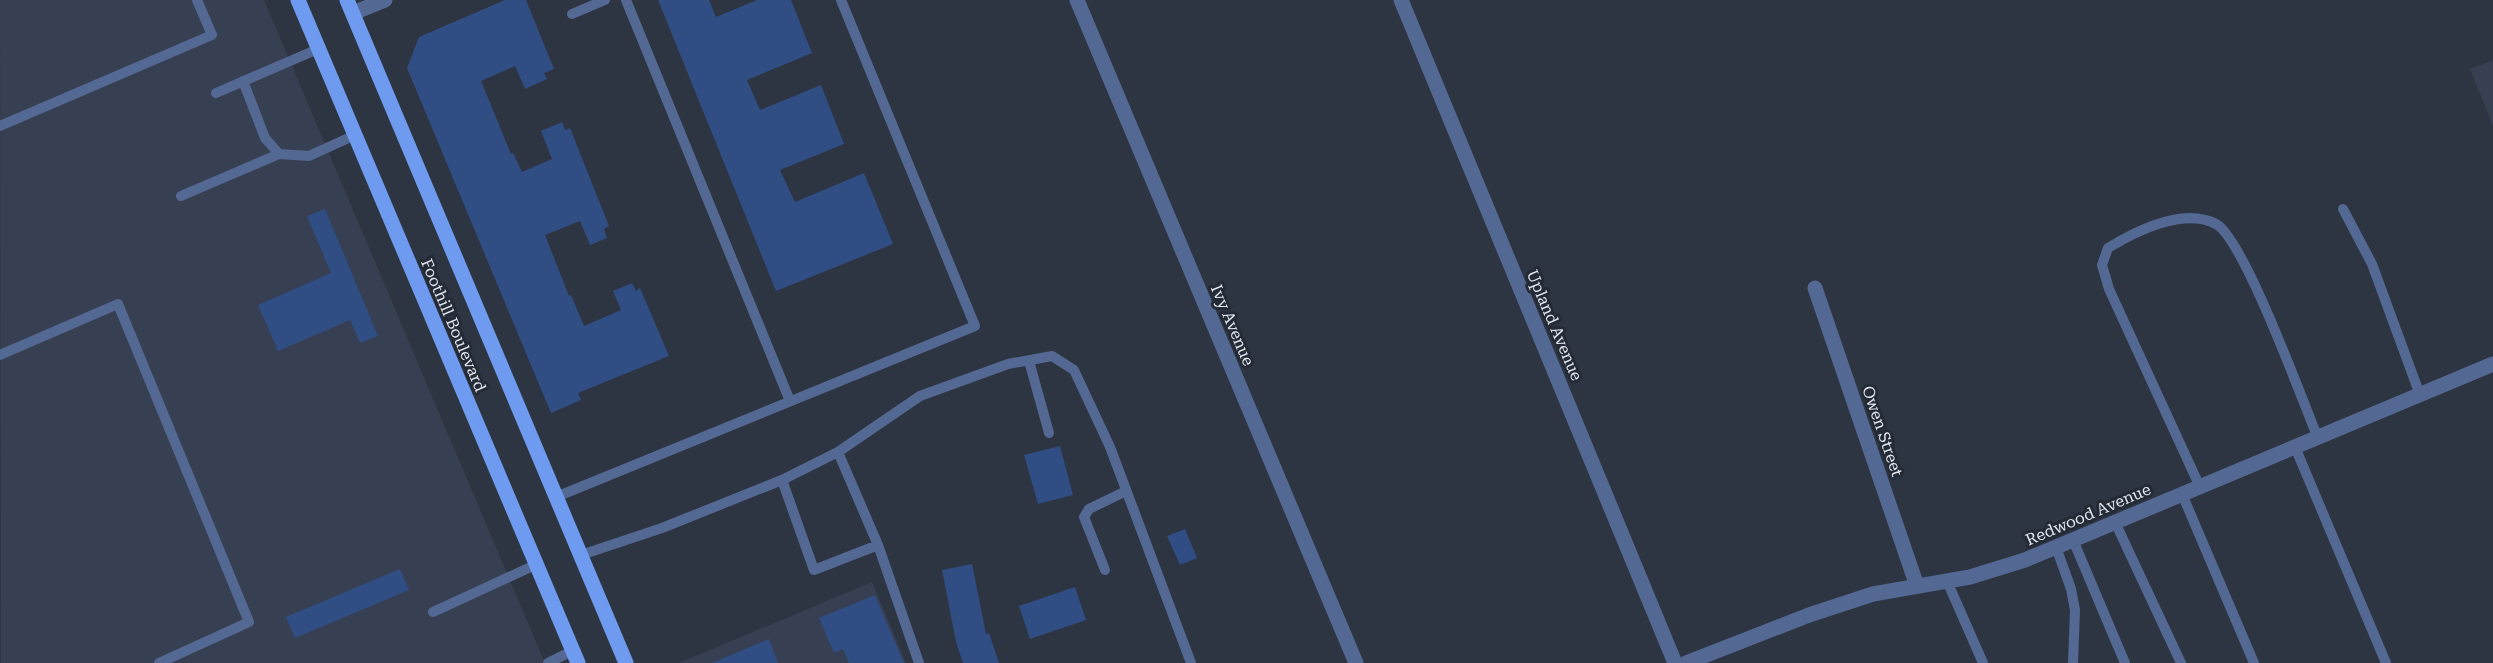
<svg xmlns="http://www.w3.org/2000/svg" width="2493" height="663" font-family="'Roboto Serif',serif">
  <rect width="100%" height="100%" fill="#2e3542"/>
  <path fill="#374052" d="M0 0H264L545 663H1Z
    M2493 60V126L2470 69Z
    M872 582 906 663H679Z"/>
  <path fill="#304d84" d="M505 0H526L554 69 544 73 547 79 525 89 515 66 481 81 511 154 513 153 522 172 552 159 541 131 562 122 565 130 570 128 609 226 604 229 607 238 590 245 580 221 545 235 569 296 571 295 584 326 621 310 613 291 632 283 636 291 640 288 669 356 578 393 581 400 551 413 407 68 419 37Z
    M658 0H709L716 17 757 0H791L812 53 747 80 760 110 821 85 844 144 780 170 795 202 864 173 893 244 776 291Z
    M325 209 378 336 360 343 350 320 278 351 258 305 331 273 307 216Z
    M1060 446 1073 495 1038 504 1024 455Z
    M1185 529 1197 558 1180 565 1167 536Z
    M972 564 986 634 989 633 999 663H963L956 642 942 570Z
    M400 569 409 590 295 638 286 617Z
    M1075 587 1086 620 1030 639 1019 606Z
    M875 595 904 663H849L843 649 834 653 819 618Z
    M769 639 778 663H712Z"/>
  <g fill="none" stroke-linecap="round" stroke-linejoin="round">
    <path stroke="#536993" stroke-width="10" d="M626 0 790 401
      M572 14 605 0
      M243 81 265 138 279 154 309 156 355 135
      M216 93 318 49
      M0 126 212 35 197 0
      M181 196 279 154
      M2343 209 2372 264 2420 395
      M0 355 118 304 249 622 159 663
      M1029 361 1049 433
      M2295 447 2386 663
      M838 452 878 545
      M782 480 814 570 878 545 919 663
      M2200 487 2109 289 2102 265 2108 248C2136 231 2184 207 2216 224 2244 239 2302 400 2318 438
      M2182 494 2254 663
      M556 497 975 326 841 0
      M2115 522 2181 663
      M2073 540 2125 663
      M2056 547 2071 589 2075 610 2073 663
      M581 555 662 528 782 480 838 452 920 396 1008 364 1052 356 1074 370 1110 447 1191 663
      M1105 570 1084 517 1089 509 1126 491
      M1947 581 1983 663
      M433 612 535 565
      M548 663 572 651"/>
    <path stroke="#536993" stroke-width="15" d="M1077 0 1356 663
      M1401 0 1675 663
      M353 13 385 0
      M1815 288 1917 586
      M1686 663 1809 615 1873 594 1970 577 2025 560 2493 364"/>
    <path stroke="#6e9bef" stroke-width="15" d="M298 0 578 663
      M347 0 626 663"/>
  </g>
  <g text-anchor="middle" stroke-width="6" stroke-linejoin="round" paint-order="stroke">
    <g font-size="16" fill="#e3e7f0" stroke="#242b37">
      <text transform="translate(454 325) rotate(67)" y="6">Foothill Boulevard</text>
      <text transform="translate(1233 325) rotate(67)" y="6">Ivy Avenue</text>
      <text transform="translate(1555 325) rotate(67)" y="6">Upland Avenue</text>
      <text transform="translate(1883 431) rotate(71)" y="6">Owen Street</text>
      <text transform="translate(2088 514) rotate(-23)" y="6">Redwood Avenue</text>
    </g>
  </g>
</svg>
